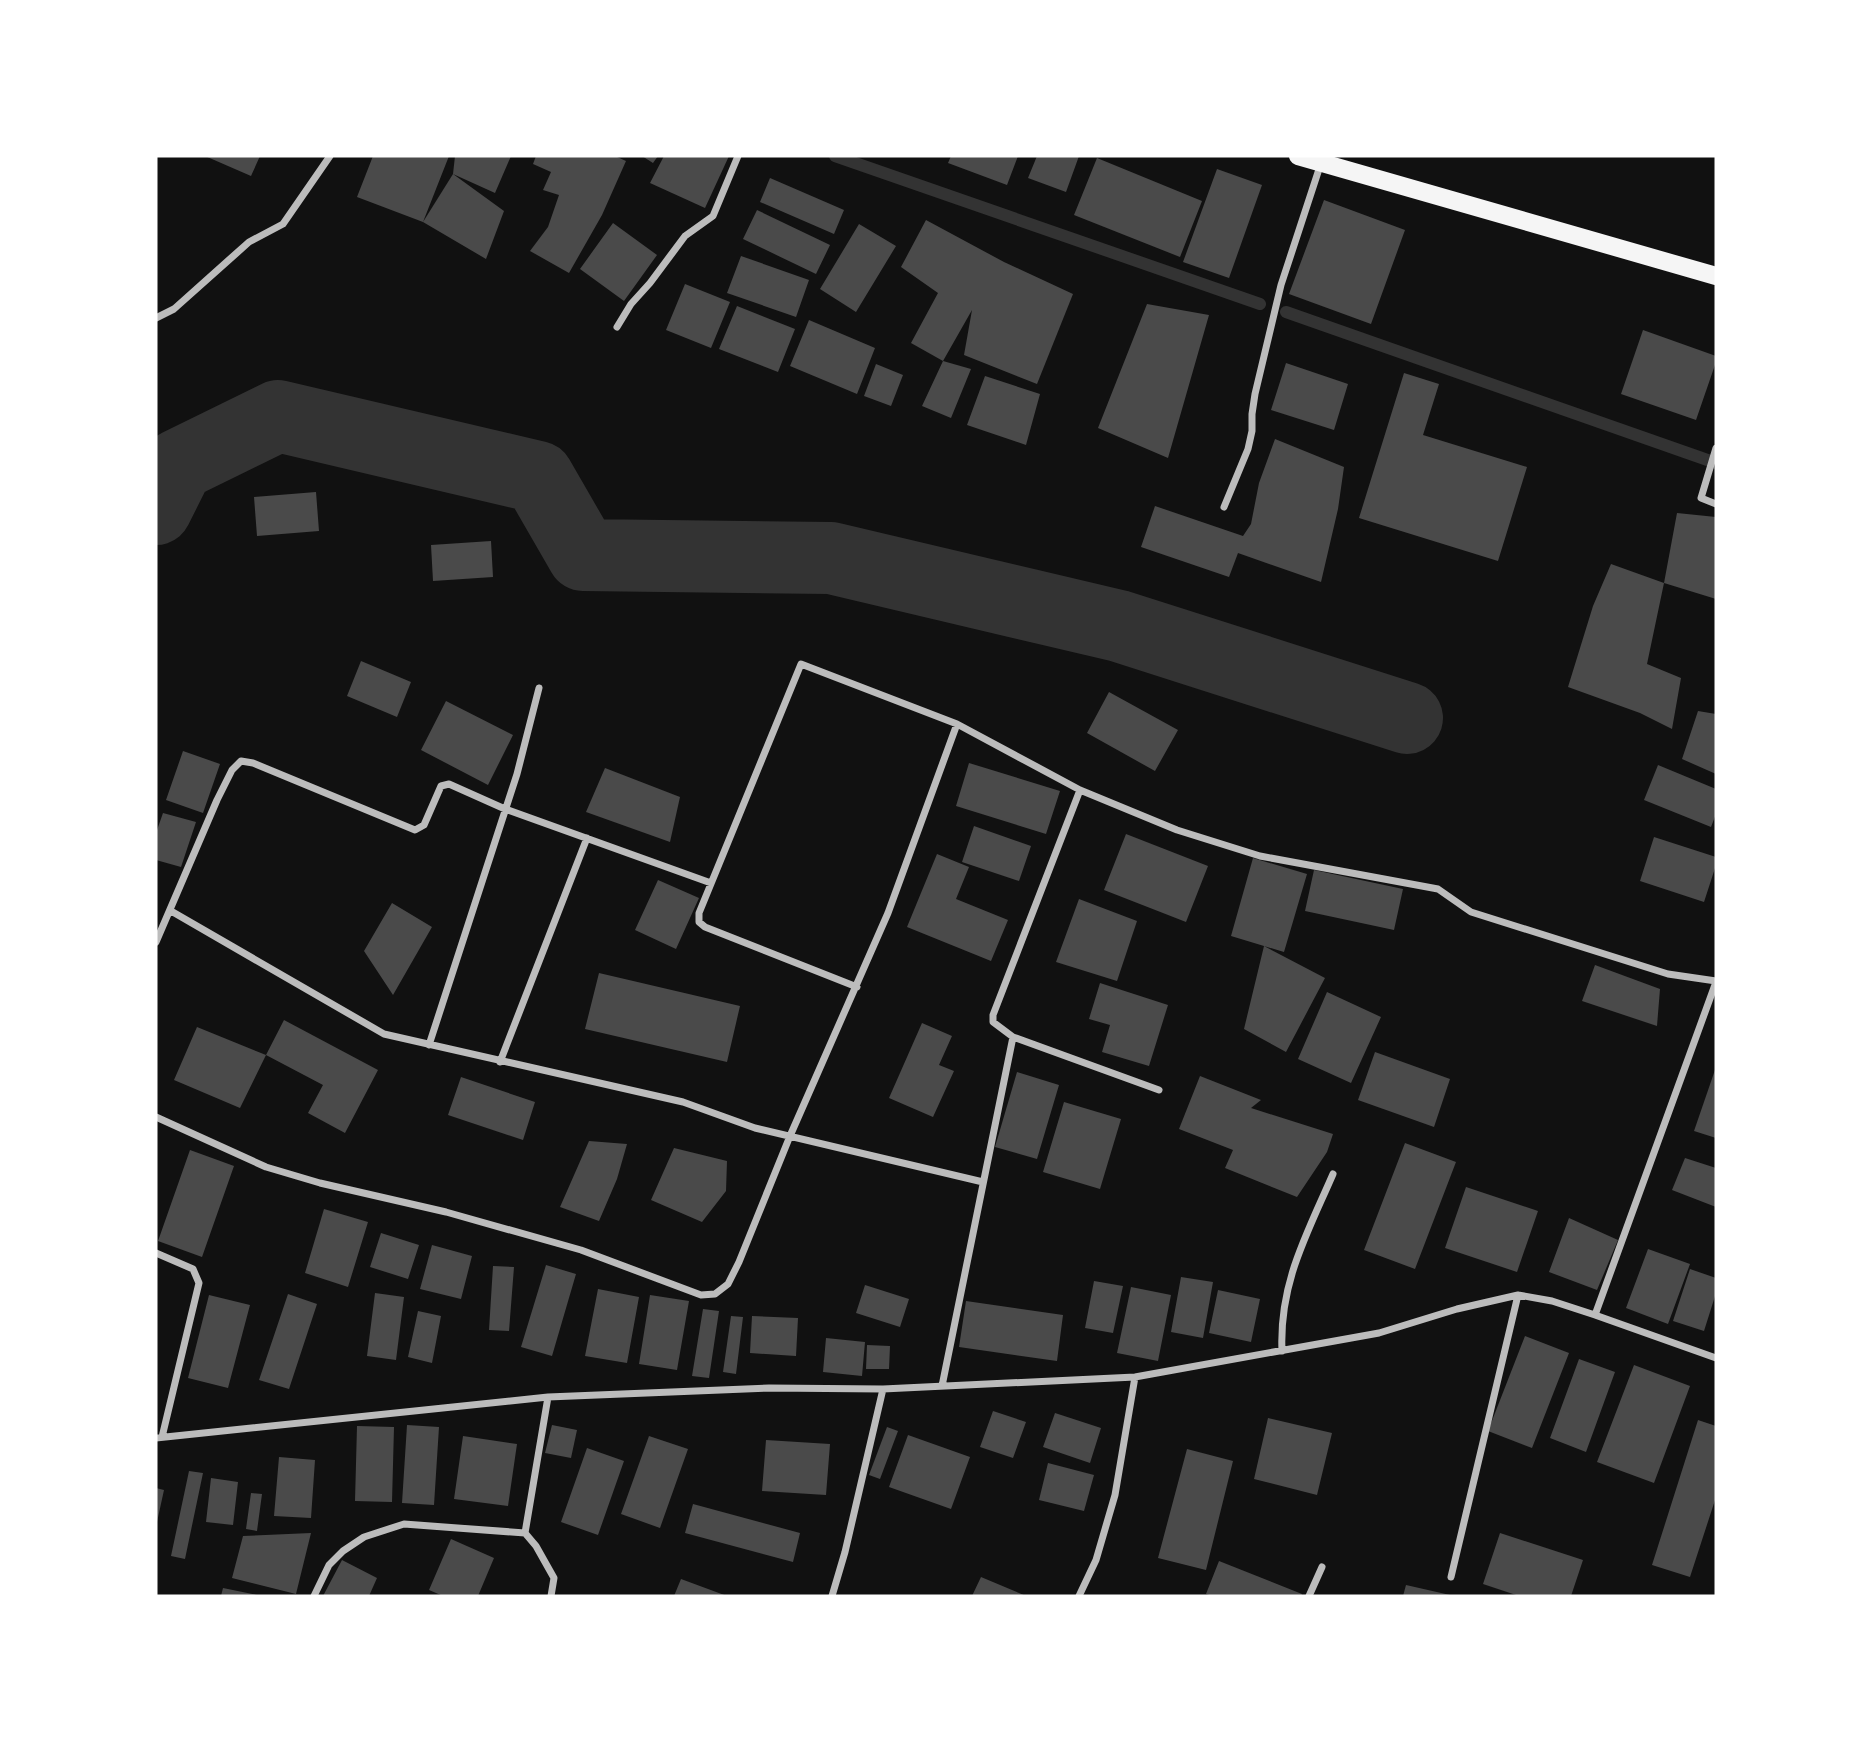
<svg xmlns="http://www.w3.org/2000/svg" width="1872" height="1752" font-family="'Alegreya Sans',sans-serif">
  <rect width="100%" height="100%" fill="#111"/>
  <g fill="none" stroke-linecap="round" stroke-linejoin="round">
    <path stroke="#333" stroke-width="12" d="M835 156 1260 304
      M1286 312 1716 463"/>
    <path stroke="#333" stroke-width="72" d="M156 509 178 465 278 416 538 477 583 555 831 558 1119 626 1407 718"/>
  </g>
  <path fill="#4a4a4a" d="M205 156H260L251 176Z
    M373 156H449L423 222 453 174 504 211 486 259 423 222 357 197Z
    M455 156H511L495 193 453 174Z
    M536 156H615L626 161 602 215 569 273 530 251 548 227 559 195 543 190 551 172 533 164Z
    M642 156H658L653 163Z
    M664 156H729L705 208 650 183Z
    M951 156H1018L1007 185 948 163Z
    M1037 156H1079L1066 192 1028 178Z
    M1097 158 1202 201 1180 257 1074 215Z
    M1217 169 1262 185 1229 278 1183 262Z
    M770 178 844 210 834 234 760 202Z
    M1324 200 1405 230 1371 324 1289 294Z
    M757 210 830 245 816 274 743 239Z
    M926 220 1004 262 1073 294 1037 384 964 355 972 310 943 361 911 343 938 293 901 267Z
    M613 223 657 255 624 301 580 269Z
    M859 224 896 246 856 312 820 289Z
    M741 256 809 280 796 317 727 293Z
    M685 284 730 302 711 348 666 330Z
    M1147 304 1209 315 1168 458 1098 428Z
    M737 306 795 329 778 372 719 349Z
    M809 320 875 348 857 394 790 366Z
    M1643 330 1716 356V362L1696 420 1621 394Z
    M943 361 971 369 951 418 922 406Z
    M1286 363 1348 384 1334 430 1271 410Z
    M876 364 903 375 891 406 864 396Z
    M1404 373 1439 384 1423 435 1527 467 1498 561 1359 518Z
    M985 376 1040 394 1026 445 967 425Z
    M1275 439 1344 467 1338 509 1321 582 1238 553 1229 577 1141 547 1155 506 1243 536 1251 524 1259 483Z
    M316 492 319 531 257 536 254 497Z
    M1677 513 1716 517V599L1664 583Z
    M491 541 493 577 433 581 431 545Z
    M1611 564 1664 583 1647 664 1681 678 1672 729 1640 713 1568 687 1593 606Z
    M361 661 411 682 397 717 347 696Z
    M1109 692 1178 730 1155 771 1087 733Z
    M446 701 513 735 488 785 421 750Z
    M1698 711 1716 714V774L1682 759Z
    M183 751 220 764 203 813 166 800Z
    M969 763 1060 791 1046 834 956 806Z
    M1658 765 1716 789V814L1711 827 1644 800Z
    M605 768 680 797 670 842 586 812Z
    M163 813 196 822 181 867 156 860V833Z
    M974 826 1031 846 1019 881 962 862Z
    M1126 834 1208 866 1186 922 1104 890Z
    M1654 837 1716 857V865L1704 902 1640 881Z
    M937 854 969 867 956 899 1008 920 991 961 907 927Z
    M1253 858 1307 874 1284 952 1264 946 1325 978 1286 1052 1244 1029 1264 946 1231 936Z
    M1314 870 1403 889 1394 930 1305 911Z
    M658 880 699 898 676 949 635 930Z
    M1079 899 1137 921 1117 981 1056 962Z
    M392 903 432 927 393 995 364 951Z
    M1595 965 1660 989 1657 1026 1582 1001Z
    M599 973 740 1006 727 1062 585 1029Z
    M1100 983 1168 1005 1149 1066 1102 1052 1110 1025 1089 1019Z
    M1327 992 1381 1017 1351 1083 1298 1059Z
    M284 1020 378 1070 345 1133 308 1113 323 1085 266 1055Z
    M922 1023 952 1036 939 1065 954 1071 933 1117 889 1098Z
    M197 1027 266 1055 240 1108 174 1080Z
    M1375 1052 1450 1079 1434 1127 1358 1100Z
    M1716 1067V1138L1694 1131Z
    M1017 1072 1059 1085 1037 1159 995 1147Z
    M1200 1076 1261 1100 1251 1108 1333 1134 1327 1152 1297 1197 1225 1168 1233 1150 1179 1129Z
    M461 1077 535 1102 523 1140 448 1115Z
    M1064 1102 1121 1119 1100 1189 1043 1172Z
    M589 1141 627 1144 617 1179 599 1221 560 1207Z
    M1405 1143 1456 1162 1415 1269 1364 1250Z
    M674 1148 727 1161 726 1191 702 1222 651 1200Z
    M190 1150 234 1166 202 1257 158 1241Z
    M1685 1158 1716 1168V1207L1672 1190Z
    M1466 1187 1538 1211 1517 1272 1445 1248Z
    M324 1209 368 1222 348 1287 305 1273Z
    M1569 1218 1618 1240 1597 1290 1549 1272Z
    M381 1233 419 1245 408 1279 370 1267Z
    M432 1245 472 1256 461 1299 420 1289Z
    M1648 1249 1690 1264 1668 1324 1626 1308Z
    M546 1265 576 1274 552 1356 521 1347Z
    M493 1266 514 1267 509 1331 489 1330Z
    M1690 1269 1716 1278V1293L1704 1331 1673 1321Z
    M1181 1277 1213 1282 1203 1338 1171 1332Z
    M1094 1281 1123 1286 1113 1333 1085 1328Z
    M865 1285 909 1299 900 1327 856 1313Z
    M1131 1287 1171 1295 1158 1361 1117 1353Z
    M598 1289 639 1297 627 1363 585 1356Z
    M1218 1290 1260 1299 1251 1342 1209 1333Z
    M375 1293 404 1297 396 1360 367 1356Z
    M288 1294 317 1304 289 1389 259 1380Z
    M209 1295 250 1305 228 1388 188 1378Z
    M650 1295 689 1301 677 1370 639 1364Z
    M966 1301 1063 1315 1057 1361 959 1347Z
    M703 1309 719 1311 709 1378 692 1376Z
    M418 1311 441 1316 432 1363 408 1357Z
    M731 1316 743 1317 736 1374 723 1372Z
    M752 1316 798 1318 796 1356 750 1353Z
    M1525 1336 1569 1353 1532 1448 1488 1431Z
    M826 1338 865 1342 862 1376 823 1372Z
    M867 1345 890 1346 889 1369H866Z
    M1579 1359 1615 1372 1586 1452 1550 1438Z
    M1634 1365 1690 1386 1654 1483 1597 1462Z
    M993 1411 1026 1422 1013 1458 980 1447Z
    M1055 1413 1101 1428 1090 1463 1043 1447Z
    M1268 1418 1332 1433 1317 1495 1254 1479Z
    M1698 1420 1716 1426V1497L1690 1577 1652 1565Z
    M407 1425 439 1427 434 1505 402 1503Z
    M552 1425 577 1430 571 1458 545 1453Z
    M357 1426 394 1427 392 1502 355 1501Z
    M887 1427 898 1431 880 1479 869 1475Z
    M908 1435 970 1457 951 1509 889 1487Z
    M463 1436 517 1444 508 1506 454 1499Z
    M649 1436 688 1449 660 1528 621 1514Z
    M766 1440 830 1444 826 1495 762 1491Z
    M587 1448 624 1461 598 1535 561 1522Z
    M1187 1449 1233 1461 1206 1570 1158 1558Z
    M279 1457 315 1460 311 1518 274 1516Z
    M1048 1463 1094 1475 1084 1511 1039 1500Z
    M189 1471 203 1473 185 1559 171 1556Z
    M211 1478 238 1482 233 1525 206 1522Z
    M156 1488 164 1490 157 1522H156Z
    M251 1493 262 1494 257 1531 246 1529Z
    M693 1504 800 1533 793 1562 685 1533Z
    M311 1533 296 1594 232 1578 243 1536Z
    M1500 1533 1583 1560 1571 1596H1519L1483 1584Z
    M451 1539 494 1558 478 1596H443L429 1590Z
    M342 1560 377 1578 369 1596H323Z
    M1219 1561 1302 1594 1301 1596H1212L1206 1594Z
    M981 1577 1026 1596H972Z
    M681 1579 727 1596H674Z
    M1406 1585 1450 1595V1596H1403Z
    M223 1588 257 1595V1596H221Z"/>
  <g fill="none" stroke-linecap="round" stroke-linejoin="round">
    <path stroke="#bcbcbc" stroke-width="7" d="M156 318 174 309 249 242 283 224 330 156
      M617 327 631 304 650 283 685 236 713 216 738 156
      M1716 448 1701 498 1716 504
      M1224 507 1248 449 1252 431V414L1255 394 1281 285 1321 163
      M1080 790 993 1015V1022L1013 1037 1159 1090
      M171 911 384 1034 683 1102 755 1128 983 1182
      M156 942 217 800 232 770 241 761 253 763 415 830 424 825 441 786 449 784 505 809 711 883
      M857 987 705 927 699 922V913L801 664 957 724 1080 790 1177 830 1260 856 1438 889 1471 912 1668 974 1716 981
      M429 1045 517 774 539 688
      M500 1062 587 838
      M156 1117 266 1167 320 1183 446 1212 581 1250 701 1295 715 1294 728 1284 739 1262 790 1136 888 913 957 724
      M156 1253 193 1269 199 1283 162 1437
      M1595 1315 1716 982
      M1282 1351C1279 1283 1307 1234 1333 1174
      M942 1386 1013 1037
      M156 1438 548 1397 769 1388 883 1389 1135 1377 1379 1333 1457 1309 1518 1295 1552 1301 1595 1315 1716 1358
      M525 1533 548 1397
      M525 1533 536 1546 554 1578 551 1596
      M1451 1577 1518 1295
      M314 1596 329 1565 343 1551 364 1537 404 1524 525 1533
      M832 1596 845 1552 883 1389
      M1079 1596 1096 1560 1115 1495 1135 1377
      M1309 1596 1322 1567"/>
    <path stroke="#f5f5f5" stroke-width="18" d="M1298 156 1716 276"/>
  </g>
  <rect width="1872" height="1752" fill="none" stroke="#ffffff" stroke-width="315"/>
</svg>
